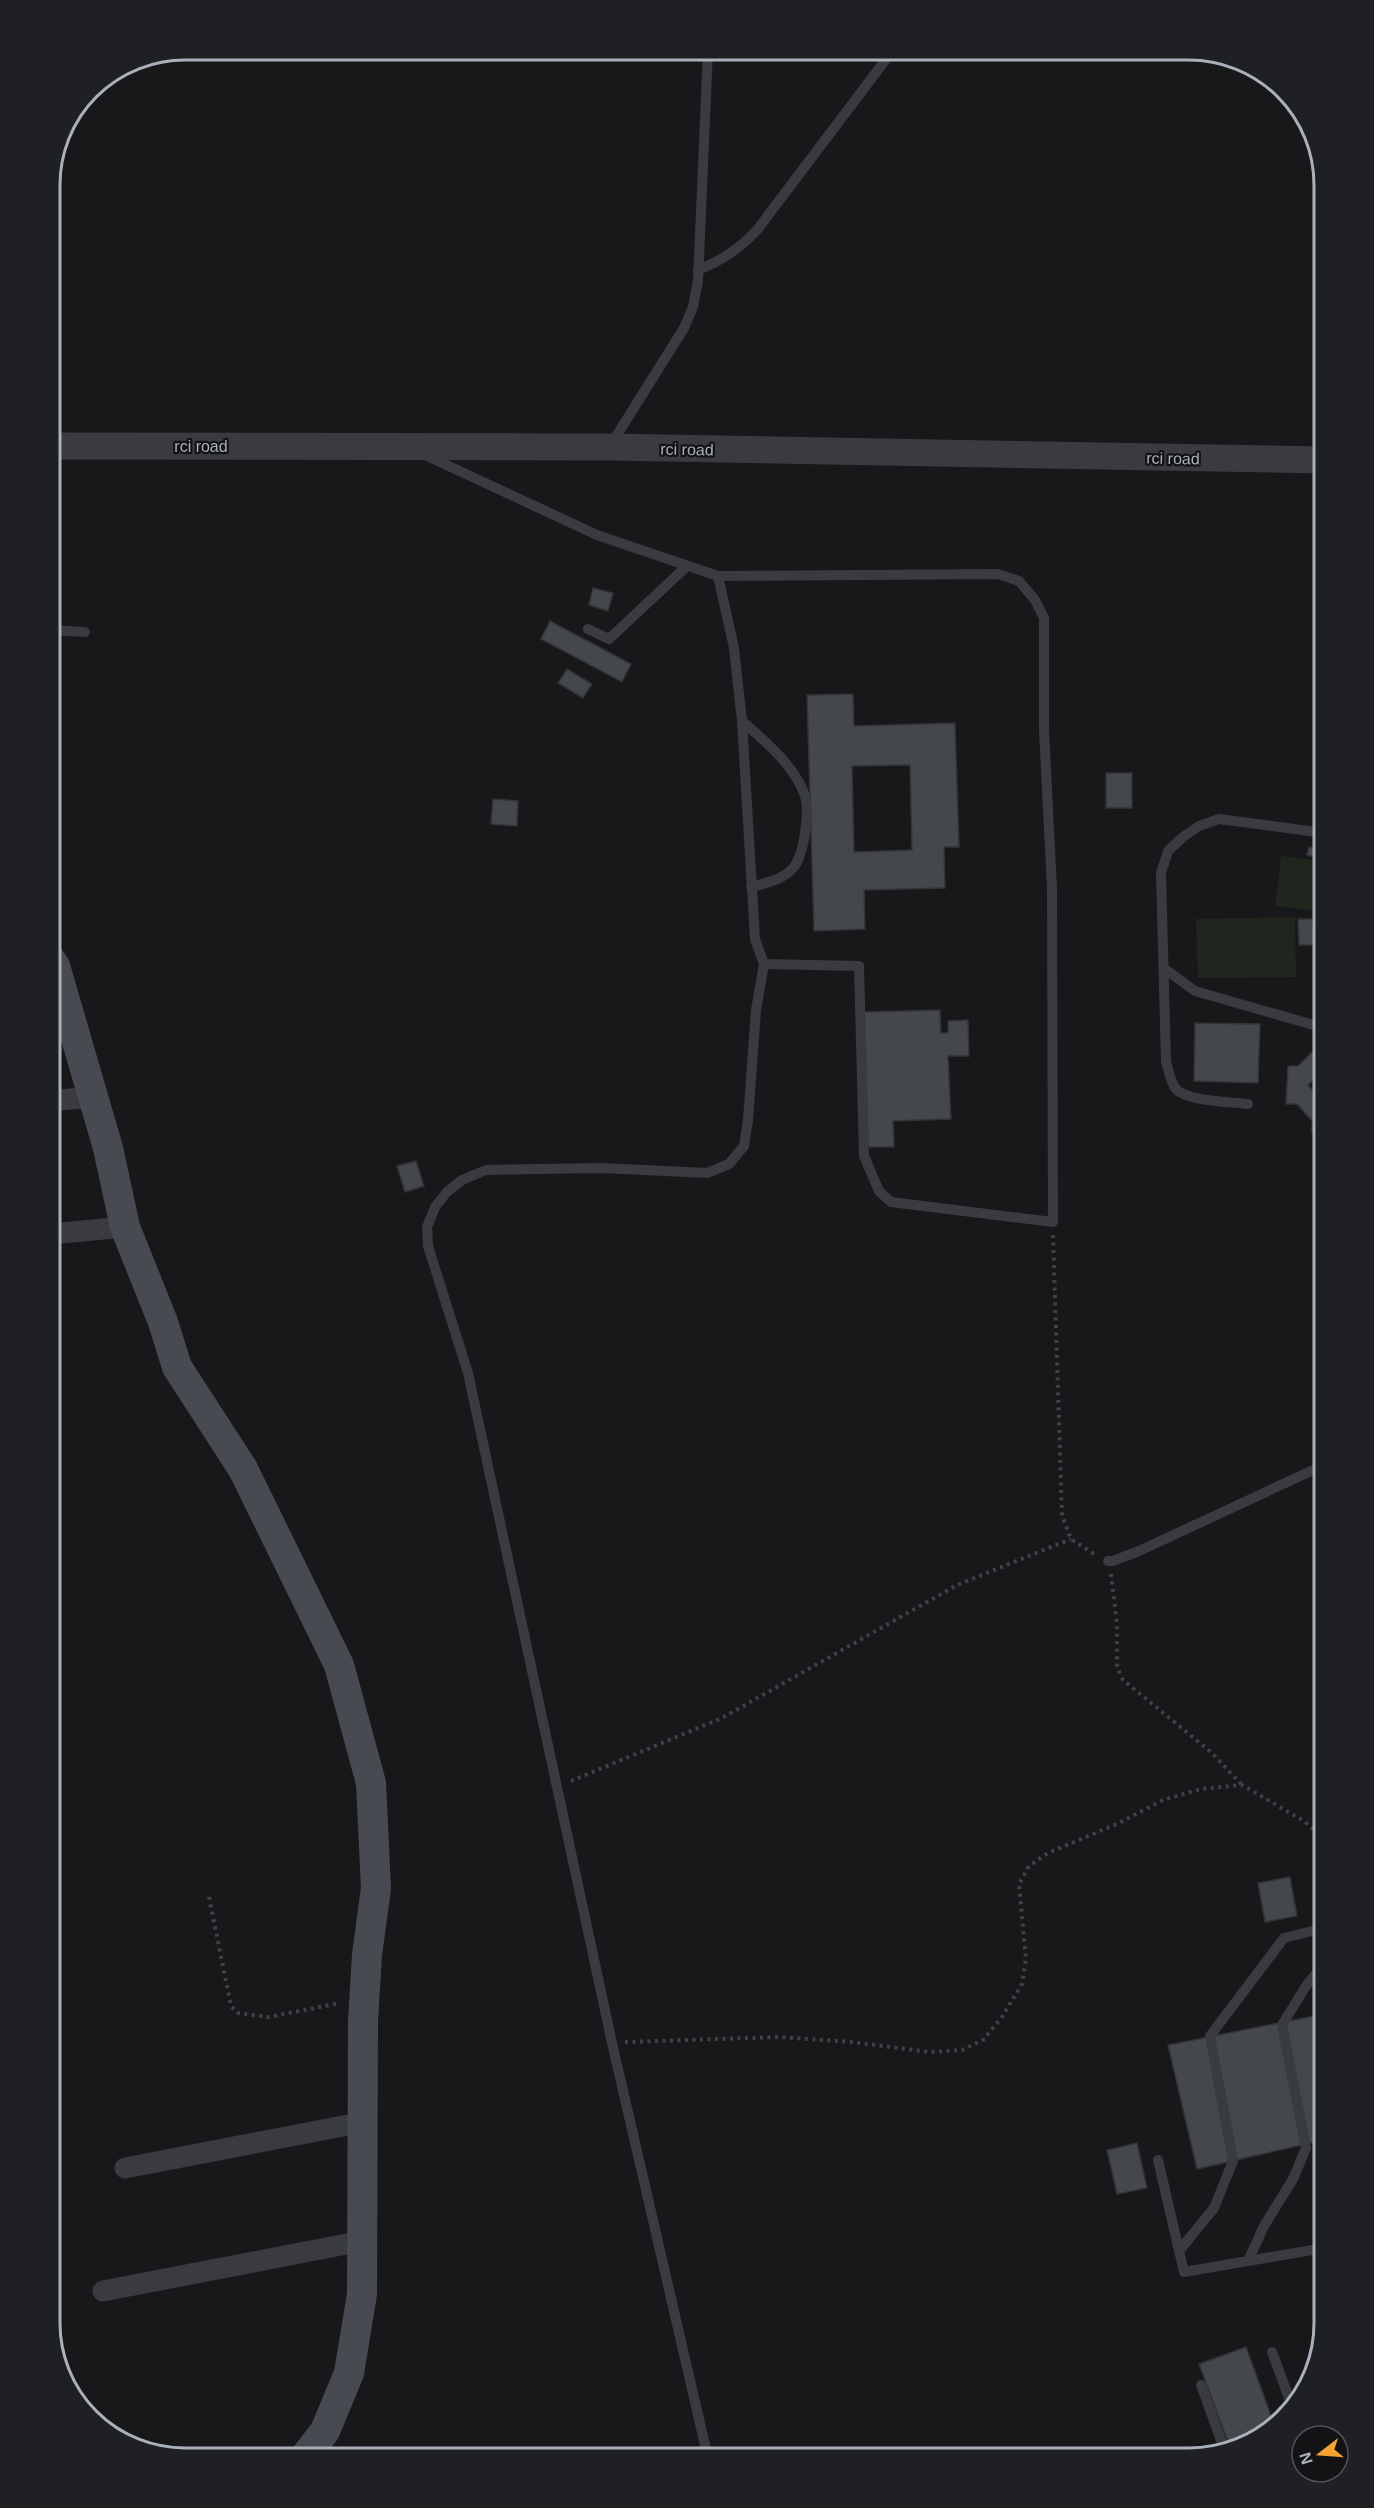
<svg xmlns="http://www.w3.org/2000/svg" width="1374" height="2508" font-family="Helvetica,sans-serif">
  <rect width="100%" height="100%" fill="#18181b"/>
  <path fill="#1e261e" d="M1281 856 1324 861V912L1275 906Z
    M1295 917 1296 977 1198 978 1196 919Z"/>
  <path fill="#44474b" stroke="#323337" stroke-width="1.5" fill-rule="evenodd" d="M593 588 613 593 608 611 589 605Z
    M550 621 631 664 622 682 541 639Z
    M567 669 592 684 583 698 558 683Z
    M853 694 854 726 955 723 959 847H944L945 888 864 890 865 929 814 931 807 695ZM910 765 912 850 854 852 852 766Z
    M1106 773H1132V808H1106Z
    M493 799 518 801 517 826 491 824Z
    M1309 847 1322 849 1320 858 1307 855Z
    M1298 919H1313L1314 945H1299Z
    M940 1010 941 1033H948V1021L968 1020 969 1056H948L951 1119 893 1121 894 1147H868L863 1012Z
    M1195 1023 1260 1024 1258 1083 1194 1081Z
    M1316 1038H1324V1070L1308 1085 1324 1103V1133H1312V1121L1297 1104H1286L1288 1066H1298L1316 1048Z
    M1324 1139V1174L1318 1166 1319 1144Z
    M416 1161 424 1186 405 1192 397 1166Z
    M1290 1877 1297 1916 1265 1922 1258 1883Z
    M1324 2014V2140L1197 2169 1168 2045Z
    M1137 2143 1147 2188 1117 2194 1107 2150Z
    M1246 2347 1273 2421 1241 2448 1231 2450 1199 2364Z"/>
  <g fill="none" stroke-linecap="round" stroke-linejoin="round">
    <path stroke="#3f4247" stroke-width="4" stroke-dasharray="3 4.5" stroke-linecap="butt" d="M1053 1235 1062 1516 1071 1539 1097 1556
      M1111 1574 1117 1624V1667L1123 1680 1211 1752 1241 1784
      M571 1781 722 1718 957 1585 1071 1539
      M209 1897 231 2006 238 2013 269 2017 340 2003
      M625 2042 780 2037 852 2042 929 2052 962 2050 983 2040 1002 2017 1022 1984 1026 1959 1019 1884 1029 1866 1048 1853 1117 1824 1163 1800 1201 1789 1242 1785 1304 1821 1324 1839"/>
    <path stroke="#393b40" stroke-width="10" d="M698 270C723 260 739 249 757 230L893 50
      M610 446 684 328 693 307 698 281 708 50
      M425 455 597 535 718 576 734 648 742 721 755 939 764 964 756 1010 748 1120 744 1146 729 1164 707 1173 601 1168 486 1170 462 1180 447 1192 435 1207 427 1227 428 1246 468 1373 612 2043 708 2458
      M718 576 998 574 1019 581 1035 600 1044 618V730L1052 888 1053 1222 891 1202 879 1191 864 1156 859 966 764 964
      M588 629 609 639 687 566
      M50 630 85 632
      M742 721C764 740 796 767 805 796 810 812 804 850 796 864 787 879 766 883 751 887
      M1165 969 1195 991 1324 1028
      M1248 1104C1231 1102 1186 1101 1176 1089 1170 1082 1169 1071 1166 1062L1161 873 1168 851 1183 837 1199 826 1219 819 1324 833
      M1108 1561H1113L1139 1551 1324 1465
      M1158 2160 1184 2272 1324 2248
      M1179 2251 1214 2208 1233 2161 1210 2036 1284 1938 1324 1928
      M1248 2261 1264 2226 1293 2179 1306 2148 1282 2025 1306 1986 1324 1964
      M1272 2352 1292 2406
      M1201 2385 1225 2451"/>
    <path stroke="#393b40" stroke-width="21" d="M50 1101 92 1097
      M50 1234 125 1227
      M125 2168 364 2122
      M103 2291 362 2241"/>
    <path stroke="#393b40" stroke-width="27" d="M50 446 609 447 1324 460"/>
    <path stroke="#474a50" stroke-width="30" d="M50 959 55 966 108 1148 125 1227 163 1322 177 1367 243 1469 339 1665 371 1783 376 1888 367 1955 363 2021 362 2294 349 2373 325 2431 304 2458"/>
  </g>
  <g text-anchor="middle" stroke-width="4.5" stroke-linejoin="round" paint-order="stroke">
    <g font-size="16" fill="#aab1bb" stroke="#131316">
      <text x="201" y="452">rci road</text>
      <text transform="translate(687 449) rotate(1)" y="6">rci road</text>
      <text transform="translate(1173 458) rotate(1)" y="6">rci road</text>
    </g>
  </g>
  <path d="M0 0H1374V2508H0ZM185 60H1189A125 125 0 0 1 1314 185V2323A125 125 0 0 1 1189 2448H185A125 125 0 0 1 60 2323V185A125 125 0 0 1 185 60Z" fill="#1f2023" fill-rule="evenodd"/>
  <path fill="none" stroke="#aab1bb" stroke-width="3" d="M185 60H1189A125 125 0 0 1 1314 185V2323A125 125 0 0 1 1189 2448H185A125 125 0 0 1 60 2323V185A125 125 0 0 1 185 60Z"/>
  <g transform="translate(1320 2454) rotate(253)"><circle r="28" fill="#131316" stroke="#4f5258" stroke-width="1.5"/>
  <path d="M0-4.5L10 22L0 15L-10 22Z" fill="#f7a334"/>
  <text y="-9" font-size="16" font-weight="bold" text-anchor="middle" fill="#aab1bb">N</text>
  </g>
</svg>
